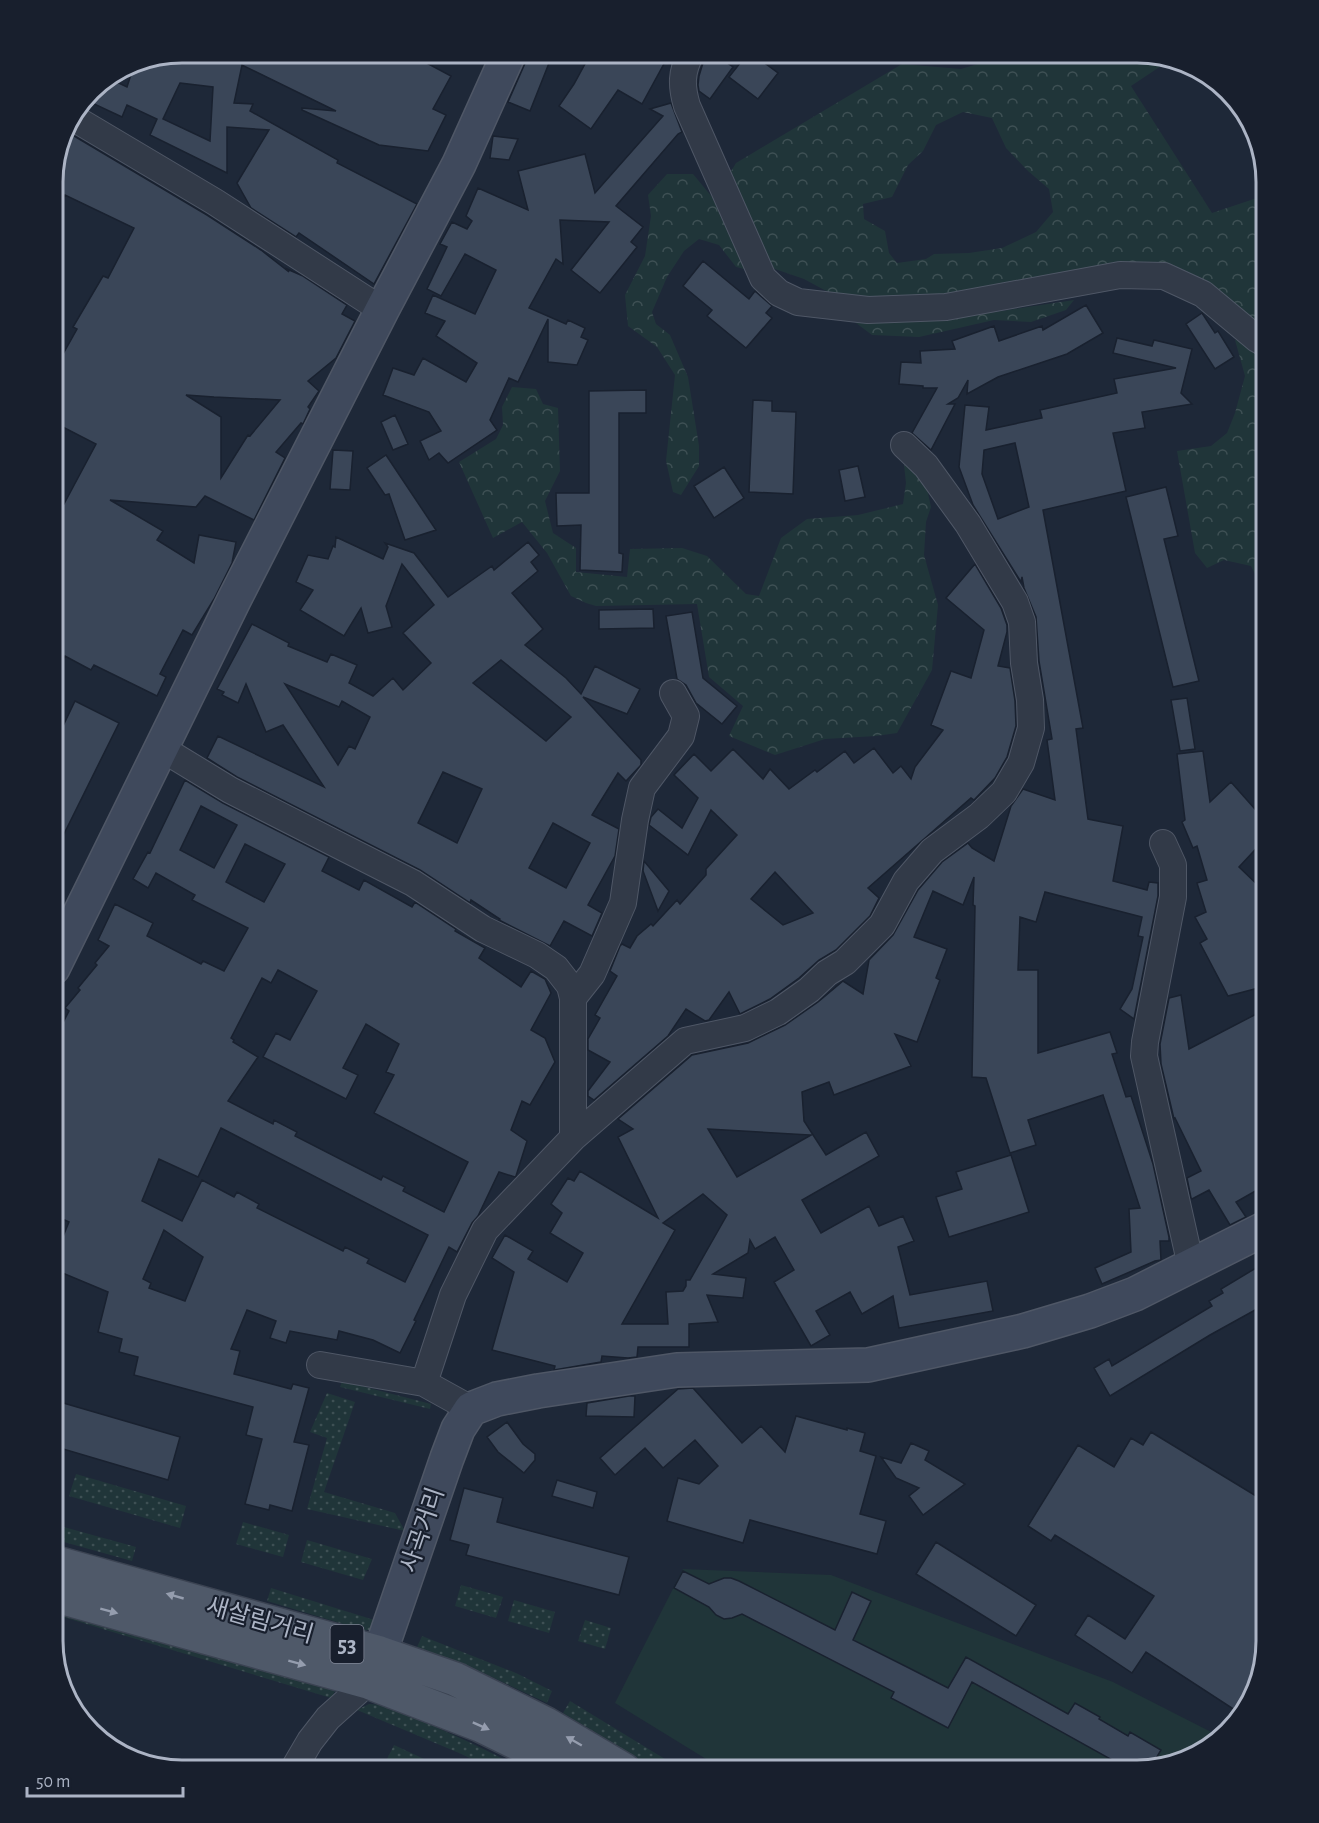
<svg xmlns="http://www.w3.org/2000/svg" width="1319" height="1823" font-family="'Alegreya Sans','Noto Sans KR',sans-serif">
  <defs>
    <pattern id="grass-dots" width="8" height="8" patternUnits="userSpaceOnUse" patternTransform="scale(1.5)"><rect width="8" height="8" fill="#203539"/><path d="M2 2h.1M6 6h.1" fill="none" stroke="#3e5054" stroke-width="1.8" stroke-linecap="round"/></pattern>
    <pattern id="forest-crowns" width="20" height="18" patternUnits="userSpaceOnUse" patternTransform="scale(1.5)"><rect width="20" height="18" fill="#203539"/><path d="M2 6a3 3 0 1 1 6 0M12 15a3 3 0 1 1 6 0" fill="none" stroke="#3e5054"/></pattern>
  </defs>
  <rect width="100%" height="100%" fill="#1e2838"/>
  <path fill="url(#grass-dots)" d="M342 1381 431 1404 430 1409 340 1387Z
    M327 1393 355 1402 324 1492 395 1513 405 1531 307 1509 327 1438 310 1432Z
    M76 1474 186 1506 180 1528 69 1496Z
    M243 1522 289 1535 283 1557 236 1544Z
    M53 1524 136 1547 132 1561 53 1539Z
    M307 1540 372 1559 363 1580 301 1562Z
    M461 1585 503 1597 496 1618 455 1606Z
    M271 1588 384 1623 375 1630H363L267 1601Z
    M514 1600 555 1612 549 1633 508 1621Z
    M53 1606 335 1691 331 1698 53 1614Z
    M585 1620 611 1628 605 1649 578 1641Z
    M422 1636 516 1673 552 1691 547 1703 479 1671 417 1647Z
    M570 1701 683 1770H657L563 1713Z
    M369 1704C389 1704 409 1716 427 1723 456 1736 485 1749 513 1764L510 1770H495L459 1753 357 1710Z
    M394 1745 448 1770H401L385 1763Z"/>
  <path fill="url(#forest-crowns)" fill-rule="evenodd" d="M1014 53H1145L1170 60 1131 86 1212 213 1266 195V331L1170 269 913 300 861 302 828 292 804 279 772 268 730 173 736 163 902 64 961 69ZM963 112 992 118 1006 148 1028 171 1049 189 1053 212 1036 232 1002 248 969 253 934 254 926 259 897 263 889 253 885 231 864 219 863 204 892 197 908 165 923 151 936 125Z
    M667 174H693L722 209 749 270 736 267 719 245 699 239 684 251 667 277 652 312 656 324 670 335 688 377 699 446V466L681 495 673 492 666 461 675 375 657 347 628 326 625 295 645 256 651 216 648 195Z
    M1074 300 1066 310 1031 322 994 320 919 337 872 335 848 317 935 321Z
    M1235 340 1249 342 1266 351V596L1251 566 1224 560 1207 568 1195 553 1177 451 1211 446 1227 433 1235 413 1245 376Z
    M512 387 536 389 543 404 558 408 560 471 545 501 553 533 576 548V572L627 577 630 549 682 548 707 556 746 594 759 596 781 538 807 519 858 515 903 504 906 483 904 465 924 475 931 507 926 522 924 555 938 605 932 670 897 733 876 736 825 739 775 755 729 736 743 706 709 677 697 604 596 606 586 603 571 596 547 553 522 522 493 538 459 462 496 439 503 425 502 407Z"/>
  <path fill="#203539" d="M683 1569 831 1575 1113 1682 1219 1736 1202 1753 1137 1770H724L615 1703Z"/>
  <path fill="#3a4658" stroke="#19212f" stroke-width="1.5" fill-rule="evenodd" d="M182 52 408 53 451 76 433 109 446 115 428 151 379 145 302 110V108L336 111 242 65 234 103 253 104 250 111 338 160 337 163 417 204 374 284 299 233 296 237 251 208 237 183 269 130 227 127V173L150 135 157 119 127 105 122 117 92 103 103 81 108 78 127 87 135 62ZM180 83 213 87 210 141 163 119Z
    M527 53H553L530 111 508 102 526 61Z
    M591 53H675L670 64 665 62 642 104 618 90 591 129 559 106 574 84Z
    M706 53H713L733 67 710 99 699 91 698 85 699 76Z
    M748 53H751L778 73 758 99 729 77Z
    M671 103 682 132 678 134 616 206 643 227 631 242 637 247 600 293 571 270 609 222 560 220 563 264 556 259 529 308 566 324 568 320 585 328 581 337 588 340 577 365 548 362V319L518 382 509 378 490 420 497 430 448 463 439 453 429 460 420 441 441 431 429 412 383 395 393 368 414 375 423 358 466 382 477 363 436 336 445 321 425 313 433 295 475 314 496 270 465 254 441 296 427 289 447 247 440 244 452 222 467 229 472 221 466 216 478 188 528 210 518 171 585 154 595 193 663 116 650 109Z
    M64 130 207 215 261 250 289 272 287 269 303 276 347 305 342 314 355 321 336 358 308 381 319 391 308 407 310 409 303 424 301 423 276 452 285 458 254 520 205 496 196 507 110 500 163 531 157 540 194 563 199 535 236 542 232 563 214 599 192 635 183 630 160 674 166 677 157 696 94 665 91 670 65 656 53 675V497L64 504 96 444 53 422V372L77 329 73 327 103 276 108 278 134 228 65 195 53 218V173ZM186 395 214 397 280 400 250 436 248 435 221 478V417Z
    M493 136 518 139 509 160 490 158Z
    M703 261 749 299 755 291 772 306 766 313 772 318 746 348 707 316 712 310 683 286Z
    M1086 305 1103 333 1067 354 998 377 967 394 968 380 958 398 948 404H955L931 450 912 433 937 388H923V386L899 384 901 362 921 363 920 351 955 349 952 341 994 326 999 341 1042 326 1043 330Z
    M1202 313 1215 333 1218 331 1234 357 1215 369 1186 324Z
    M1117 338 1152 346 1154 340 1192 349 1181 393 1192 404 1142 412 1145 428 1113 433 1126 491 1043 510 1083 728 1076 729 1088 819 1123 826 1113 881 1147 890 1149 882 1158 883V896L1134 1019 1120 1009 1132 989 1143 937 1138 936 1142 917 1045 892 1036 922 1020 917 1018 970H1038V1053L1110 1032 1117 1053 1112 1054 1126 1097 1131 1096 1153 1164 1169 1237V1241H1160L1161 1260 1155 1261 1102 1284 1095 1268 1131 1252 1129 1209 1140 1208 1103 1095 1028 1120 1036 1145 1010 1153 986 1078 972 1077 975 906 973 905 974 877 963 905 933 891 914 937 947 949 936 978 940 980 917 1042 895 1034 911 1066 834 1095 829 1082 802 1092 804 1121 826 1155 866 1132 879 1156 802 1200 821 1233 869 1206 879 1226 903 1216 914 1241 898 1247 910 1295 987 1281 993 1311 899 1328 893 1296 862 1314 850 1292 816 1311 830 1335 811 1346 774 1282 794 1270 775 1237 755 1249 750 1240 748 1253 713 1274 746 1278 743 1298 707 1295 718 1322 689 1324V1347H638L637 1357 628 1358 602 1356 601 1362 554 1370 555 1366 492 1350 514 1272 492 1258 505 1235 533 1251 528 1259 567 1282 583 1253 550 1233 562 1213 551 1204 568 1178 574 1181 580 1171 658 1218 618 1137 633 1129 618 1119 692 1055 748 1043 785 1025 818 1002 843 981 863 994 869 960 893 935 918 890 942 862 968 843 972 848 994 861 1011 806 1023 789 1055 800 1047 740 1052 739 1039 661 1036 617 1024 588 1022 577 1021 582 973 505 959 467 965 405 989 407 986 430 1042 418 1040 410 1117 393 1114 379 1176 368 1113 353ZM1015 443 1029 507 998 519 982 474 984 450ZM708 1129 811 1135 737 1177ZM703 1194 727 1215 690 1280H686V1286L683 1291 666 1292 668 1324H622L675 1230 663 1223Z
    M646 390V413H619V553L623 554 622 572 580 570 581 525 557 526 556 493H589V391Z
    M753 400 772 401V411L796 412 793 494 749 492Z
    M395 415 408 444 393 450 381 422Z
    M333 450 353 451 350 490 330 489Z
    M386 455 436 530 405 540 389 494 385 495 367 468Z
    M858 466 865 497 845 501 839 470Z
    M724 467 744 498 714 518 694 486Z
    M1166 487 1178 536 1164 539 1199 681 1173 687 1126 497Z
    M336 537 383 559 388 547 385 543 414 553 448 597 492 566 494 570 528 542 539 555 531 562 538 571 512 593 543 629 525 645 566 678 581 694 595 666 640 689 627 714 583 697 641 760V765L626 781 618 773 592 815 619 829 615 856 588 905 602 913 592 936 564 921 550 946 499 920 500 919 471 900 470 903 420 870 237 777 207 758 218 736 324 787 283 725 266 732 246 684 238 703 222 695 224 692 217 689 252 624 289 643 288 646 327 662 331 654 357 665 349 683 373 696 393 678 403 690 431 663 403 633 434 605 402 564 386 606 392 627 368 633 361 608 344 636 300 610 313 590 296 582 308 555 328 559 333 546 335 547ZM501 660 571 717 546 741 473 683ZM285 684 339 707 342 701 370 717 355 749 349 746 338 765ZM443 772 482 789 457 843 418 823ZM553 823 590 843 566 888 529 868Z
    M975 564 1001 608 1007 625V632L998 666 1010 668 1015 701 1016 726 1007 757 995 778 974 800 971 798 868 888 879 898 870 916 836 950 819 960 799 978 770 999 740 1014 729 992 709 1020 705 1021 686 1009 668 1036 594 1100 588 1096V1091L610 1062 588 1050V1039L600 1018 595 1015 617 976 610 971 620 946 622 944 630 948 637 936 651 924 653 926 677 900 680 904 706 875V869L737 835 711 810 688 855 649 825 651 817 658 809 682 828 698 798 674 775 694 754 711 771 733 749 763 779 770 769 789 789 815 770 817 772 845 751 854 763 874 748 893 773 901 766 911 779 915 767 943 730 931 725 951 671 971 678 984 630 946 598ZM775 872 813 913 783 925 751 899Z
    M653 609 654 628 599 629V610Z
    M692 612 703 678 737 706 722 724 696 703 686 685 677 679 666 616Z
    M1187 698 1195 749 1180 751 1171 700Z
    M75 701 119 723 53 856V747Z
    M1203 751 1210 802 1231 782 1255 809 1266 796V838L1239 867 1266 893V986L1228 996 1200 943 1207 939 1195 917 1206 912 1197 883 1207 880 1197 846 1193 848 1182 822 1185 820 1177 754Z
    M185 780 223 803 329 857 322 871 359 890 364 880 412 907 415 902 456 929 455 931 485 948 479 958 521 987 531 971 545 979 551 993 531 1030 545 1038 555 1062 530 1105 522 1101 511 1130 527 1141 516 1176 515 1177 499 1172 478 1216 472 1223 457 1252 449 1247 414 1320 416 1321 400 1353 373 1340 339 1331 337 1340 290 1331 286 1343 270 1338 276 1321 247 1310 231 1349 240 1351 234 1374 291 1389 293 1384 309 1388 294 1442 309 1445 292 1511 270 1505 269 1510 245 1504 262 1439 246 1435 253 1407 134 1375 138 1357 119 1352 122 1339 98 1332 108 1292 53 1269V1261L69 1222 53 1215V1042L69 1011 65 1008 80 990 78 988 97 965 95 963 109 946 98 940 115 904 153 923 147 936 201 964 203 961 224 971 248 928 192 900 195 895 156 873 148 888 133 879 148 852 150 853ZM201 806 237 825 214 868 180 850ZM245 844 285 864 264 902 226 882ZM278 970 317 991 290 1040 276 1033 263 1057 346 1099 358 1075 343 1068 366 1024 399 1044 386 1072 394 1075 374 1113 468 1162 444 1212 403 1191 405 1187 383 1176 381 1180 295 1136 297 1132 274 1120 273 1124 228 1101 258 1057 233 1042 234 1040 231 1038 262 978 271 983ZM221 1128 428 1235 405 1282 367 1263 369 1259 345 1247 343 1251 257 1208 259 1204 237 1192 234 1197 202 1180 182 1221 142 1201 159 1159 198 1177ZM164 1230 203 1257 185 1301 149 1288 151 1283 143 1279Z
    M644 861 669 891 658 911 643 871Z
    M1181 995 1189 1049 1266 1009V1185L1236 1202 1246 1217 1230 1225 1209 1190 1192 1199 1191 1198 1187 1178 1201 1171 1175 1118 1174 1119 1161 1064 1160 1044 1169 998Z
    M1011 1155 1029 1212 949 1237 936 1197 962 1189 956 1172Z
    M1266 1262V1304L1210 1335 1110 1396 1094 1368 1109 1359 1112 1366 1212 1306 1209 1301 1223 1293 1221 1289Z
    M693 1388 742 1443 761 1426 785 1452 796 1416 847 1430V1428L865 1433 860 1451 876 1456 860 1514 886 1521 877 1554 750 1520 743 1543 667 1521 678 1478 699 1484 718 1466 695 1440 663 1468 645 1448 615 1475 600 1458 678 1389Z
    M629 1396H635L634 1417 586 1416 587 1403Z
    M53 1400 180 1437 168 1480 53 1446Z
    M507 1422 523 1444 535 1454V1460L524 1473 498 1452 487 1437Z
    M1151 1432 1266 1502V1641L1249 1705 1241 1714 1146 1652 1132 1673 1075 1635 1088 1615 1125 1639 1154 1596 1055 1535 1051 1541 1028 1526 1078 1445 1114 1467 1131 1438 1143 1445Z
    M911 1443 929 1451 925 1460 965 1484 923 1515 909 1496 919 1488 896 1478 881 1457 901 1463Z
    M557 1480 597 1492 593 1508 552 1496Z
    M464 1488 503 1498 497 1522 629 1557 619 1595 466 1555 469 1545 450 1540Z
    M936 1542 1036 1605 1016 1636 916 1574Z
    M683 1571 709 1584 724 1578H731L739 1581 835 1630 852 1592 871 1601 853 1640 907 1667 948 1688 966 1657 1068 1714 1075 1703 1100 1717 1099 1719 1128 1736 1130 1732 1161 1750 1151 1767 1137 1770H1130L972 1682 948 1728 891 1698 894 1692 742 1614 732 1618 724 1619 716 1615 709 1607 674 1588Z"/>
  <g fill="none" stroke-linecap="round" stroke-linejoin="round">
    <defs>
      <path id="street" d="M691 53C681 72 681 86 687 106L763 278 779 293 798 302 868 310 946 307 1120 275 1164 276 1203 294 1257 339 1266 344
        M72 117 215 202 382 310
        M161 748 230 790 413 883 483 929 537 955 556 968 570 986 573 998V1138
        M1163 843 1173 865V897L1145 1042 1144 1056 1191 1266
        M573 998 592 974 623 903 635 820 642 788 681 736 686 716 673 693
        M320 1365 424 1383 471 1409
        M424 1383 453 1295 485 1230 573 1138 685 1041 745 1028 778 1012 809 990 827 973 845 962 882 925 906 881 932 851 979 816 1004 792 1021 763 1031 728 1030 700 1024 663 1022 622 1015 602 968 524 926 466 904 445
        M293 1770 310 1741 328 1718 368 1682"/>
      <path id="secondary" d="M53 968 234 600 382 310 459 164 509 53
        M380 1653 447 1458 458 1429 471 1409 497 1399 538 1391 677 1370 868 1365 1023 1331 1090 1311 1135 1294 1266 1228"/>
      <path id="primary" d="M53 1562 380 1653 455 1679 546 1724 624 1770
        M53 1595 368 1682 480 1725 533 1751 567 1770"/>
    </defs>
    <use href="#street" stroke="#4f5766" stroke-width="28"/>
    <use href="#secondary" stroke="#4f5766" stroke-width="36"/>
    <use href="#primary" stroke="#3b4352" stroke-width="36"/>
    <use href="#street" stroke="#323a48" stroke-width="26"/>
    <use href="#secondary" stroke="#3f495c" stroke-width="33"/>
    <use href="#primary" stroke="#4f5969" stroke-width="33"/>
  </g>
  <defs><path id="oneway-solid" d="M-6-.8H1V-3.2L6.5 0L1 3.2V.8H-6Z" transform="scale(1.5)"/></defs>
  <g fill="#959dae">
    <use href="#oneway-solid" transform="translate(175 1596) rotate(-164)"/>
    <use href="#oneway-solid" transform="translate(109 1611) rotate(15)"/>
    <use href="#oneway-solid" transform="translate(297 1663) rotate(15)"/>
    <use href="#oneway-solid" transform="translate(481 1726) rotate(24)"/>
    <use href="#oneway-solid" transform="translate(574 1741) rotate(-150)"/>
  </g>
  <g text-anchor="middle" stroke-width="4.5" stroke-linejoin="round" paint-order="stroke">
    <rect fill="#181f2d" stroke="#808797" stroke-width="1.5" x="330.5" y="1625" width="33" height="38" rx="4.5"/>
    <g font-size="22" font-weight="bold" fill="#acb4c5">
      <text x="347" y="1652">53</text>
    </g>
    <g font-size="24" fill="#acb4c5" stroke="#181f2d">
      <text transform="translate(422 1530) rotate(-71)" y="8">사곡거리</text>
      <text transform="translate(260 1620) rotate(16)" y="8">새살림거리</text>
    </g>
  </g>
  <path d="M0 0H1319V1823H0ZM182 63H1137A119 119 0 0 1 1256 182V1641A119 119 0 0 1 1137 1760H182A119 119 0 0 1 63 1641V182A119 119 0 0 1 182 63Z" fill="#181f2d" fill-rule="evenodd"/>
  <path fill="none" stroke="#acb4c5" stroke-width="3" d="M182 63H1137A119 119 0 0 1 1256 182V1641A119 119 0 0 1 1137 1760H182A119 119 0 0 1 63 1641V182A119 119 0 0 1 182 63Z"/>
  <path d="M27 1787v9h156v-9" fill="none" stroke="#acb4c5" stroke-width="3"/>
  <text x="36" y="1787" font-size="18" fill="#acb4c5" stroke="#181f2d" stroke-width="4.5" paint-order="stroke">50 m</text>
</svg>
